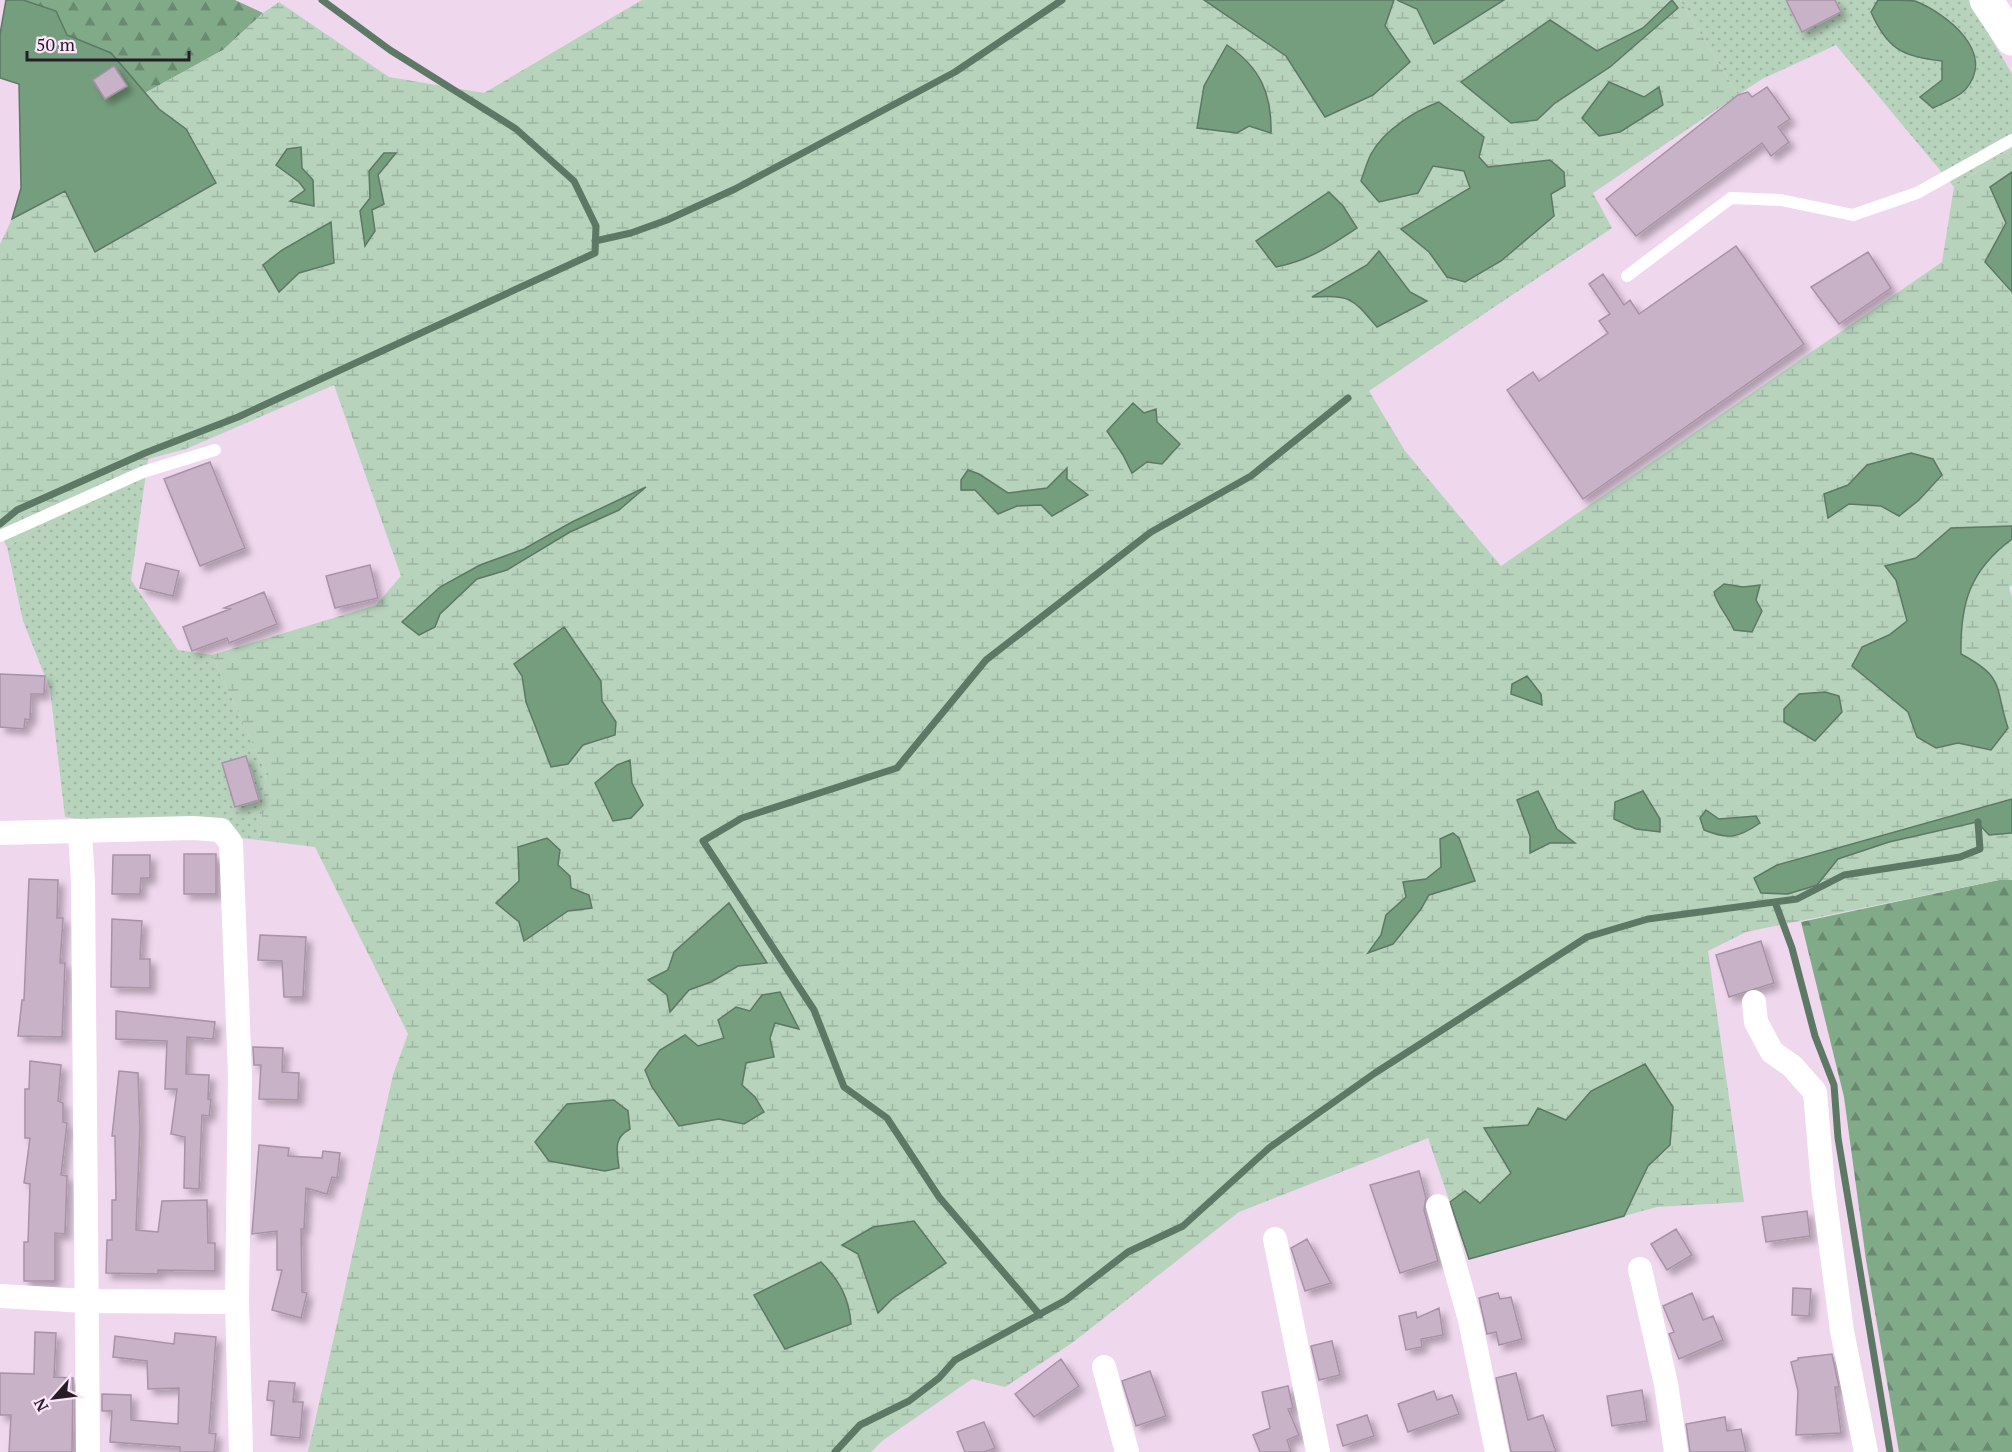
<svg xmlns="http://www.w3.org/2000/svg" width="2012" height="1452" font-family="'PT Serif',serif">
  <defs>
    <pattern id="grass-dots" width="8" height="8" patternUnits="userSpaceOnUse" patternTransform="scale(1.5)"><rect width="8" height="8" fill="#b7d3bc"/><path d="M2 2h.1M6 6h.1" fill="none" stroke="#9db5a1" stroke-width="1.8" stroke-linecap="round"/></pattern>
    <pattern id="forest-firs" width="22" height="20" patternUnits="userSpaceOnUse" patternTransform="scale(1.5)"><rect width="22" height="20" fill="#81aa89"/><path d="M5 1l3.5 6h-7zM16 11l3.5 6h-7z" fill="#698a70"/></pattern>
    <pattern id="wetland-marsh" width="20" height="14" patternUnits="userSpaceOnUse" patternTransform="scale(1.5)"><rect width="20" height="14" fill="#b7d3bc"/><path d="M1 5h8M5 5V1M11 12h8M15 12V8" fill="none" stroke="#9db5a1"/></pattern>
    <filter id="shadow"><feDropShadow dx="5.5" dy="5.5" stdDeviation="3" flood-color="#0004"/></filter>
  </defs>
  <rect width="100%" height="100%" fill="#efd7ed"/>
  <path fill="url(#grass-dots)" d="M1680 0H1969L2012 74V148L1954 187 1836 45 1762 79 1738 95Z
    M148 459 131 580 178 650 212 655 266 773 259 840 65 817 50 689 23 621 7 547Z"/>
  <path fill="url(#forest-firs)" d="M23 0H235L263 13 223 50 145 93 111 54 67 35 56 11Z
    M1999 880H2012V1452H1899L1866 1260 1844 1097 1801 922Z"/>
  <path fill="url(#wetland-marsh)" d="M642 0H1680L1738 95 1593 193 1612 228 1369 391 1405 451 1501 566 1942 262 1954 187 2012 148V585L2009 587 2012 598V880H1999L1746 932 1708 951 1744 1202 1657 1207 1469 1259 1428 1138 1239 1212 1072 1343 1005 1387 972 1379 882 1441 871 1452H308L393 1075 408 1034 315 847 259 840 266 773 212 655 376 605 401 576 334 385 186 449 148 459 7 547 0 533V244L12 219 65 190 95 252 216 184 186 129 159 109 145 93 223 50 263 13 279 2 389 77 484 93Z"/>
  <path fill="#759e7e" stroke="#5d7864" stroke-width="1.5" d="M6 0H23L56 11 67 35 111 53 159 109 186 129 216 183 95 252 65 191 12 219 21 188 19 84 0 78V34Z
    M1204 0H1394L1385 26 1410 62 1373 95 1325 117 1286 56Z
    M1397 0H1504L1434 44 1417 9Z
    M1672 0 1678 8 1610 67 1555 103 1537 120 1511 123 1461 82 1550 20 1597 51 1643 28Z
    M1878 0C1889 0 1905 0 1915 1 1946 13 1998 53 1965 90 1957 98 1943 103 1933 108L1920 97 1942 80V61C1903 57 1887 49 1871 12Z
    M1227 45C1260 67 1272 94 1271 133L1249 126 1237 133 1197 128 1204 86Z
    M1609 82 1644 97 1659 87 1663 105 1620 132 1599 136 1582 118Z
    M1439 102 1484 137 1479 157 1488 167 1550 160 1564 172 1565 186 1551 194 1554 216 1501 261 1465 282 1447 277 1429 252 1401 229 1470 188 1464 171 1433 166 1418 193 1379 202 1361 181C1364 172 1367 162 1371 154 1384 130 1415 111 1439 102Z
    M301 147 302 168 313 180 314 206 290 201 305 190 299 182 276 165 287 149Z
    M384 153H396L378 175 384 204 372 210 375 231 365 246 360 211 370 198 369 171Z
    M2012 172V292L1985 262 2006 223 1990 187Z
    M1329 192 1343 206 1357 228C1330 246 1308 261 1276 267L1256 241Z
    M331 222 334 263 299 273 279 292 263 265 282 250Z
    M1379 251 1410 292 1427 301 1377 327C1352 298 1352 295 1312 297L1367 265Z
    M1133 403 1144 413 1156 409 1157 422 1180 444 1162 464 1147 462 1132 473 1123 455 1107 431Z
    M1911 453 1933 459 1942 475 1919 500 1899 516 1881 506 1849 504 1828 518 1824 494 1848 485 1867 465Z
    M1067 468V479L1088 495 1052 516 1041 505 1017 506 998 514 975 490H961V480L968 470 979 474 1008 493 1047 488Z
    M646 487 619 510 570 532 507 570 477 579 440 614 435 627 419 635 402 622 440 587 480 565 524 549 572 522Z
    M2012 526V539C1970 570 1960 603 1961 654 2006 678 1994 686 2008 728L1991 750 1958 743 1936 748 1917 737 1908 712 1852 666 1862 647 1889 635 1907 621 1896 580 1885 566 1916 558 1951 528Z
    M1724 584 1743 587 1760 585 1756 600 1762 611 1752 632 1734 630C1728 616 1716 604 1714 592Z
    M564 627 601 681 602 701 616 722 615 735 583 745 568 764 551 767 526 702 522 676 514 664Z
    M1527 676 1541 694 1542 705 1511 694 1512 684Z
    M1825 692 1839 696 1842 712 1815 741 1784 722V709L1799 694Z
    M630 760 632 783 643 805 631 818 613 821 595 783 617 765Z
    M1538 791 1557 829 1575 843H1550L1530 853V836L1517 800Z
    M1643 791 1660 819V832L1636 829 1614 819 1615 802Z
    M2012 799V833L1989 835 1977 822 1889 842 1838 859 1817 885 1788 894 1761 893 1754 878 1777 865Z
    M1706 810 1719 819 1756 816 1760 823C1738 838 1729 840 1704 830L1700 818Z
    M1453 833 1459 838 1475 881 1429 895 1421 909 1393 944 1368 953 1381 935 1386 915 1406 897 1403 882 1426 879 1441 867 1440 839Z
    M547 838 560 850 558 865 570 876 571 888 589 895 592 908 568 911 524 941 519 922 496 903 519 881 518 847Z
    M729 903 767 963 738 966 711 982 689 990 670 1012 667 995 648 980 668 970 674 952Z
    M780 992 799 1029 775 1023 770 1038 774 1057 746 1063 742 1085 755 1097 764 1112 744 1124 719 1119 679 1126 652 1087 645 1070 660 1050 685 1035 698 1046 724 1038 718 1020 736 1007 750 1011 762 995Z
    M1645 1064 1673 1107 1670 1145 1648 1166 1624 1216 1469 1259 1450 1202 1465 1191 1480 1203 1511 1173 1484 1128 1528 1125 1538 1108 1566 1120 1591 1091Z
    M614 1100 628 1111 630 1129C613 1138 617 1150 619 1168L605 1171 549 1161 535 1142 567 1104Z
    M914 1221 946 1263 893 1298 878 1313 858 1254 842 1245 873 1227Z
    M821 1262C840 1281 849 1298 851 1324L785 1349 754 1295Z"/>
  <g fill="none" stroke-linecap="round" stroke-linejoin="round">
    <path stroke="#5d7864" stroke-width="7" d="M595 241 631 233 667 220 735 189 955 72 1062 0
      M0 524 17 510 145 453 238 417 595 253 596 226 574 181 516 129 390 50 322 0
      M1775 902 1792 948 1815 1036 1834 1085 1838 1138 1890 1452
      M1040 1315 939 1197 887 1118 844 1087 814 1010 703 841 742 818 897 768 986 660 1151 532 1251 476 1348 398
      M835 1452 860 1425 909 1401 939 1378 955 1360 1066 1300 1128 1252 1183 1226 1269 1148 1375 1073 1587 937 1648 919 1797 899 1844 875 1960 857 1980 849 1978 822"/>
  </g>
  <path fill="#c8b2c7" stroke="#a892a7" stroke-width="1.5" filter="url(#shadow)" d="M1786 0H1835L1841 12 1802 32Z
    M114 66 127 86 105 99 93 80Z
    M1767 87 1790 119 1778 127 1789 142 1771 156 1762 143 1636 236 1606 199 1738 95 1748 92 1752 97Z
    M1736 246 1804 344 1583 499 1507 390 1533 372 1539 381 1608 333 1599 321 1610 314 1589 284 1603 274 1624 305 1630 300 1639 314Z
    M1868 252 1891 288 1839 324 1811 287Z
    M210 462 245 548 200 566 164 479Z
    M146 563 179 571 173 596 140 588Z
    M370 565 378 598 335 608 326 576Z
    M264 592 277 624 229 643 227 638 192 651 183 627 230 609 224 608Z
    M0 674 45 676 44 694H31L30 720 25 719 24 729 0 727Z
    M246 756 259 800 235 807 222 763Z
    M184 854H216V894H184Z
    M113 855H150V878H141L140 894H112Z
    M29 879 58 880 57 918H63L60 963H65L62 1037 18 1036 22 1000H24Z
    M112 919 142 921 140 959H150V988L111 987Z
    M260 935 306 937 303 997H284L282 961 258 960Z
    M1761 941 1774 983 1729 997 1716 955Z
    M116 1011 215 1022 213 1039 187 1037 186 1074 209 1075 208 1099 211 1100 209 1116 202 1115 199 1189 184 1188 185 1137 171 1134 177 1089H165L167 1041 116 1039Z
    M253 1047 283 1048 282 1072 299 1073 298 1100 259 1099 261 1065H254Z
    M30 1061 61 1065 58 1101 63 1103V1122L67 1123 61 1175 67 1176 65 1234 55 1233V1281H24V1242H28L30 1184 24 1183 30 1138H25V1089H29Z
    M119 1071 138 1073 140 1128 136 1230 158 1232 162 1201 207 1200 208 1243H215V1271L158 1270V1274L106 1273 107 1240H112V1200H116L115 1136H112Z
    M259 1145 289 1148 288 1156 322 1158 323 1151 340 1153 337 1178 332 1177 327 1194 306 1188 304 1229H301L302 1292 307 1293 301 1318 272 1310 282 1270H277V1231L252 1234Z
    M1419 1171 1426 1198 1424 1210 1438 1261 1400 1273 1370 1185Z
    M1807 1211 1810 1236 1766 1242 1762 1217Z
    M1676 1229 1692 1255 1667 1270 1651 1244Z
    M1307 1239 1331 1283 1305 1291 1291 1248Z
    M1793 1288 1811 1289 1809 1316 1792 1315Z
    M1498 1293 1500 1299 1511 1297 1522 1339 1499 1345 1496 1332 1487 1334 1479 1298Z
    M1692 1293 1703 1320 1713 1316 1723 1340 1679 1359 1669 1334 1674 1332 1663 1306Z
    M1439 1308 1443 1335 1421 1339 1422 1347 1406 1350 1399 1316 1416 1312 1417 1318Z
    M35 1332 56 1333 54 1377 73 1378 72 1452H9L11 1415H0V1373L34 1374Z
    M175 1333 216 1337 209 1433 216 1434 214 1452H180V1447L110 1442 112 1411H102V1394L131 1395V1420L178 1424 179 1388 148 1389 147 1361 113 1357 115 1336 174 1344Z
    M1332 1341 1340 1375 1319 1380 1311 1346Z
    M1832 1354 1839 1387H1835L1841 1433 1796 1435 1798 1391 1791 1362 1798 1360V1358Z
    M1061 1359 1079 1386 1034 1417 1015 1394Z
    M1150 1371 1166 1416 1136 1426 1122 1381Z
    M1516 1373 1528 1420 1543 1415 1556 1452H1511L1496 1378Z
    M269 1381 295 1383 293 1402H303L300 1438 271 1435 274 1401 267 1400Z
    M1288 1386 1293 1408 1288 1409 1299 1435 1287 1440 1291 1452H1260L1253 1435 1270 1428 1262 1392Z
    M1642 1390 1647 1421 1612 1426 1607 1396Z
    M1434 1391 1437 1400 1452 1395 1459 1414 1408 1432 1398 1404Z
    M1367 1415 1374 1436 1343 1446 1337 1425Z
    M1725 1417 1727 1431 1741 1429 1746 1452H1690L1686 1424Z
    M984 1422 995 1448 984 1452H965L957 1432Z"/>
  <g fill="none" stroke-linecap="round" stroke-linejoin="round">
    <path stroke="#fff" stroke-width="12" d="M1627 276 1731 198 1781 200 1853 215 1917 193 2012 140
      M0 536 143 472 215 450"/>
    <path stroke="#fff" stroke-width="24" d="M80 832 83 882 88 1452
      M0 833 193 828 221 830 231 843 240 1075 237 1302 241 1452
      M1754 1002 1756 1022 1772 1052 1792 1066 1815 1092 1823 1186 1842 1331 1866 1452
      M1438 1206 1470 1320 1497 1452
      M1275 1239 1318 1452
      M1640 1269 1666 1384 1676 1452
      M0 1296 85 1301 237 1302
      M1104 1367 1127 1452"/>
    <path stroke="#fff" stroke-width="33" d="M1986 0 2012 39"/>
  </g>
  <g transform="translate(54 1398) rotate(242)" stroke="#fce4fa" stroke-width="4.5" paint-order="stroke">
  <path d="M0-4.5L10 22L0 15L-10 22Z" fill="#261e26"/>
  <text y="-9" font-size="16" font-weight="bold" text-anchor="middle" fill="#261e26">N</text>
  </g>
  <path d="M27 51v9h162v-9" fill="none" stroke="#261e26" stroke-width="3"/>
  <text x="36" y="51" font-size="18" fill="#261e26" stroke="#fce4fa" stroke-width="4.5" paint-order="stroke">50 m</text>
</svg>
